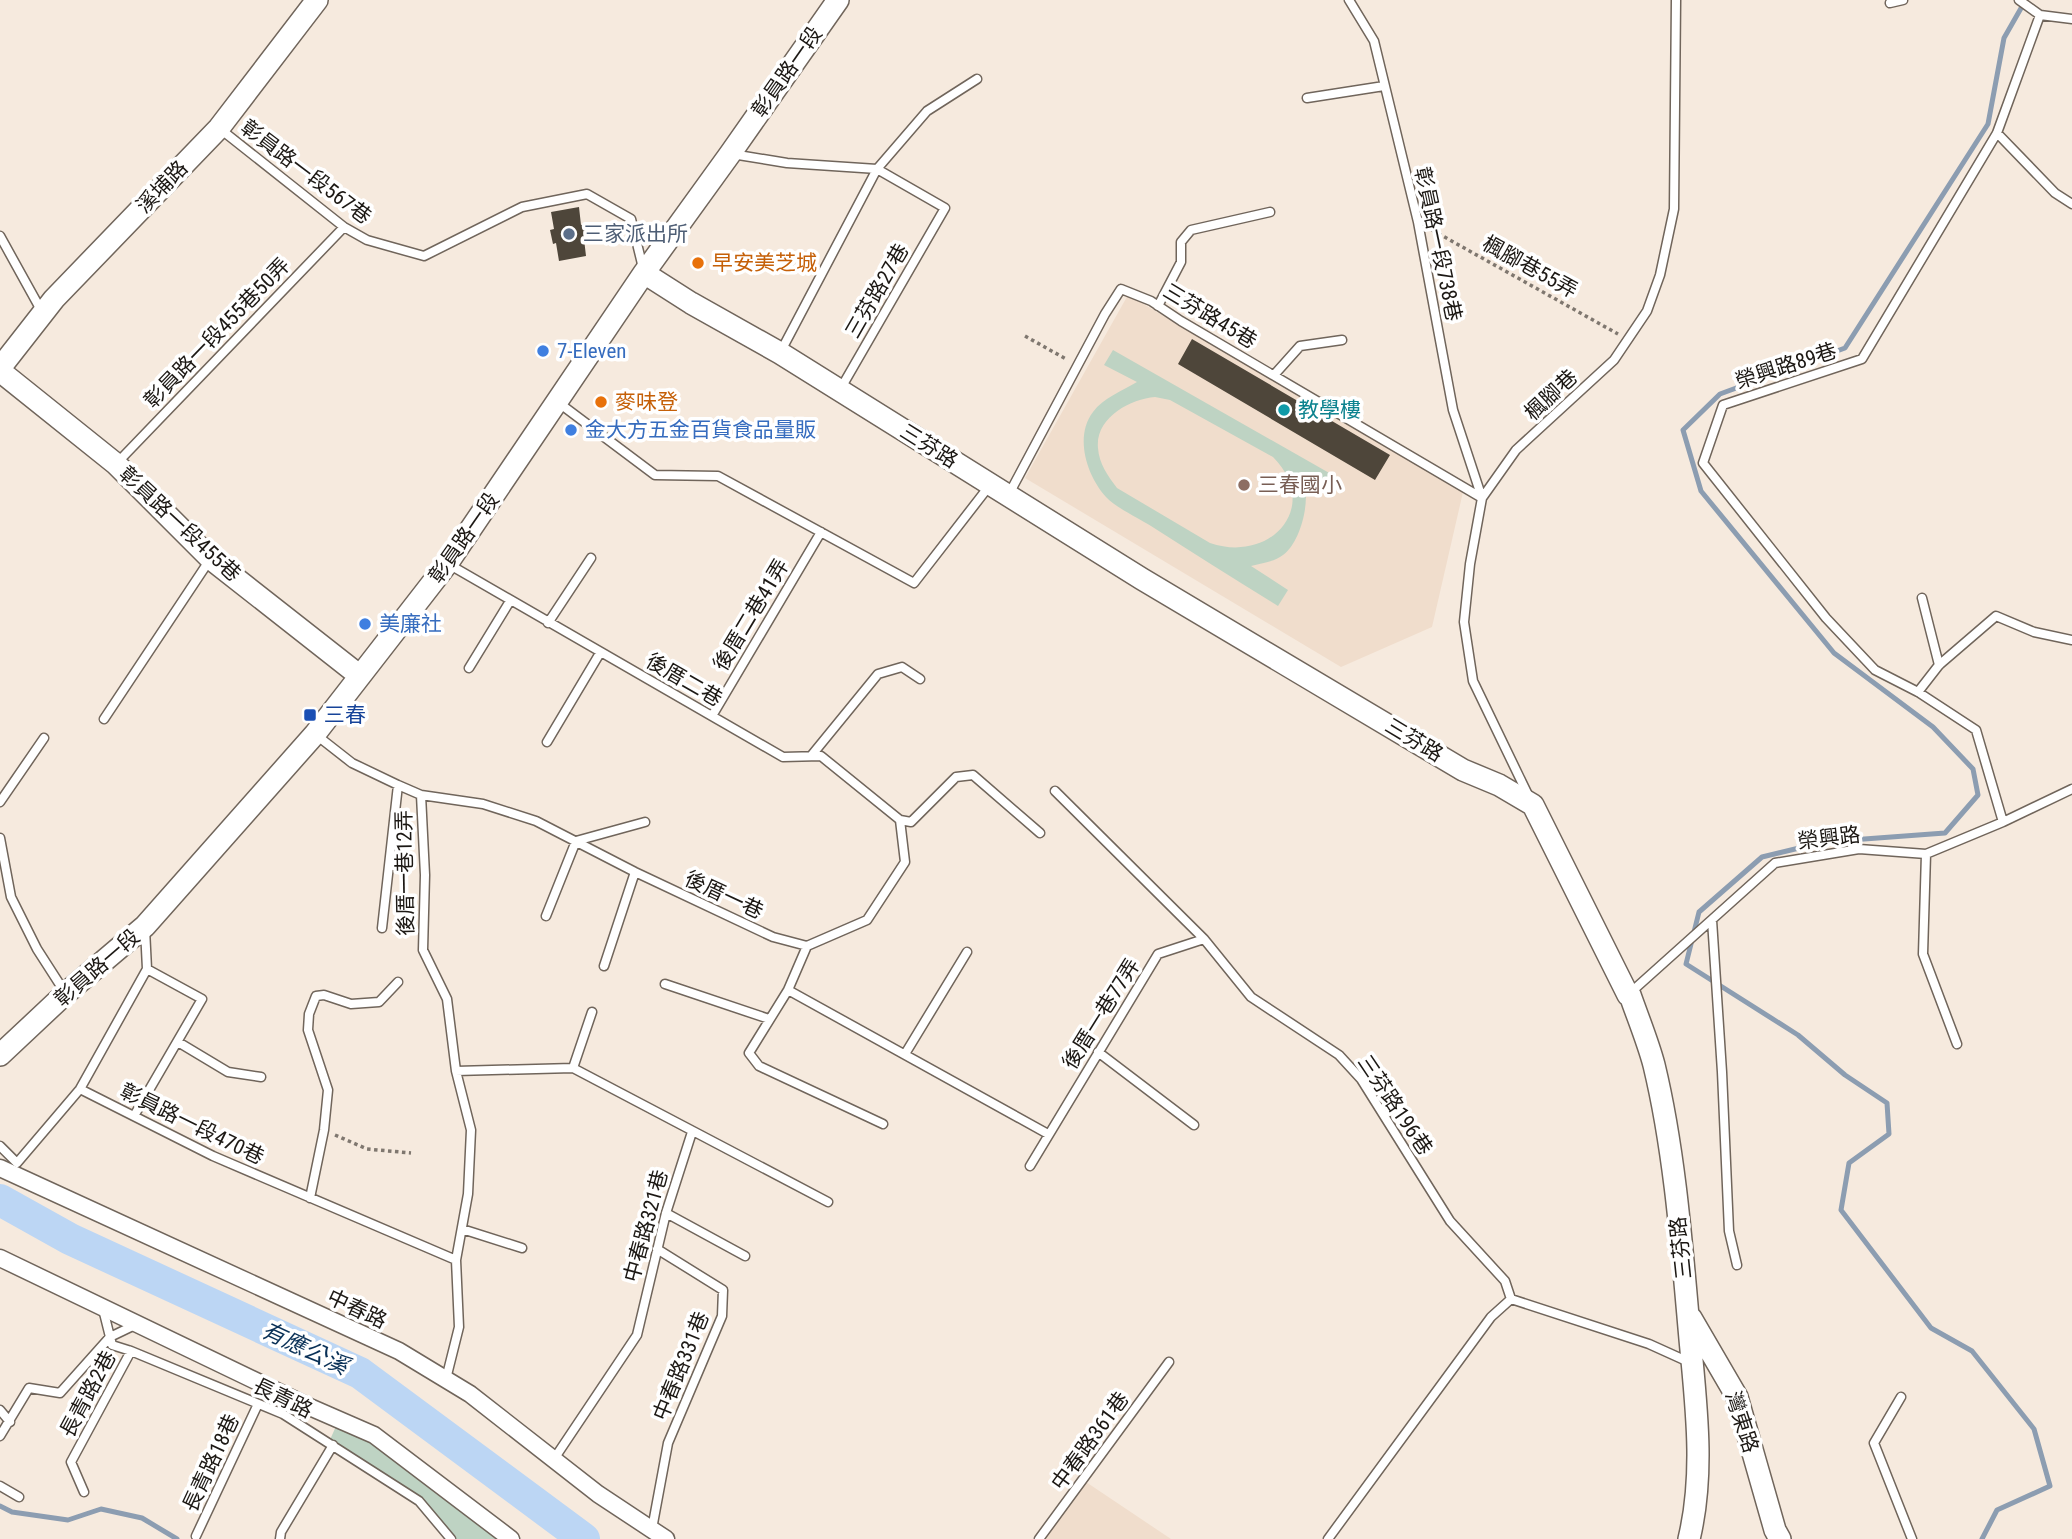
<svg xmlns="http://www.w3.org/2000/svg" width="2072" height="1539" font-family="'Roboto Condensed','Noto Sans TC',sans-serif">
  <rect width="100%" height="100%" fill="#f6eade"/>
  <path fill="#f0ddcc" d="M1128 295 1463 492 1432 627 1341 667 1025 478Z
    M1083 1480 1171 1539H1039Z"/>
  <path fill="#bed3c3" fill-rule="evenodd" d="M1113 350 1331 474 1324 487 1299 472C1301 477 1304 483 1305 488 1309 507 1299 544 1283 555 1274 562 1262 563 1251 566L1288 590 1278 606C1236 580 1193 553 1151 526 1138 518 1115 507 1106 497 1087 476 1074 437 1093 412 1103 398 1122 391 1137 382L1104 365ZM1155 397 1170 400 1273 457C1322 506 1271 564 1210 543L1117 488C1108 476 1099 464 1098 448 1095 418 1130 399 1155 397Z
    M337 1424 370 1442 498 1539H452L421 1502 329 1442Z"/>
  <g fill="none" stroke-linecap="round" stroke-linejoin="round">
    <path stroke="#8c9db1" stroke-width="5" d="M0 1506 12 1512 68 1520 101 1509 142 1518 177 1539
      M1982 1539 1997 1510 2050 1486 2034 1429 1972 1351 1931 1328 1841 1210 1849 1163 1889 1134 1887 1103 1845 1075 1798 1035 1686 964 1699 912 1762 857 1824 842 1945 833 1978 795 1973 769 1933 727 1834 653 1701 491 1683 430 1720 394 1845 348 1988 124 2004 38 2024 3"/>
    <path stroke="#bcd6f4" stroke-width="32" d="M0 1200 70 1239 360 1373 584 1539"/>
  </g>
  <path fill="#4e463a" d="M579 207 581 225 586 224 588 238 584 239 586 256 559 261 556 243 553 244 550 230 554 229 551 212Z
    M1192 339 1390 455 1375 480 1178 364Z"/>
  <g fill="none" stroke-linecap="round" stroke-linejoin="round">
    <defs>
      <path id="lane" d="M1349 0 1374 41 1418 222 1453 410 1482 498
        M1890 3 1903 0
        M2040 15 2072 19
        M1307 98 1384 86
        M219 128 344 227 367 240 424 256 522 207 587 194 631 219 643 268
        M1997 133 2055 193 2072 204
        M732 154 787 163 877 169 945 208 841 388
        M0 236 41 310
        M1158 306 1181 262V242L1191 230 1270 212
        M781 351 877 169 927 111 977 79
        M1274 375 1300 346 1342 340
        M559 403 655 475 718 476 914 583 990 485
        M116 464 344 227
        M1009 494 1105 314 1121 289 1151 301 1181 321 1482 498
        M450 565 783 757 821 756 900 820 911 822 956 777 973 775 1040 833
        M1922 598 1939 665
        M548 623 591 558
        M469 668 510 601
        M1918 692 1939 665 1996 616 2034 632 2072 640
        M712 716 821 532
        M104 719 209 561
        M315 734 352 763 398 785 421 795 483 804 536 821 635 872 773 937 807 946 788 990 1048 1134
        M547 742 600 653
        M811 756 878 674 902 667 920 679
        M1055 791 1204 939 1251 997 1339 1055 1361 1079 1450 1221 1505 1281 1511 1299 1649 1344 1691 1363
        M421 795 425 875 423 950 447 999 456 1071 471 1130 468 1194 456 1260 459 1327 446 1379
        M1529 797 1473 681 1464 622 1470 564 1482 498 1516 450 1614 360 1647 311 1660 275 1674 209 1676 0
        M0 802 44 738
        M2003 822 1976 730 1918 692 1875 670 1826 618 1703 463 1723 405 1862 359 1997 133 2040 15 2019 0
        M0 838 11 897 37 949 64 991
        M1926 854 1923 954 1957 1044
        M546 916 576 841 645 822
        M1712 920 1722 1072 1729 1231 1737 1265
        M382 928 398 785
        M807 946 867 920 905 862 900 820
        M604 966 635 872
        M665 984 769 1019
        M788 990 749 1053 759 1066 883 1124
        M1630 993 1775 863 1859 849 1926 854 2003 822 2072 789
        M178 1042 228 1072 261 1077
        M1098 1052 1194 1125
        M905 1054 967 952
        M573 1068 592 1012
        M456 1071 573 1068 828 1202
        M80 1089 213 1156 456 1260
        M134 1116 202 999 147 969
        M0 1146 17 1163 80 1089 147 969 145 929
        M1030 1166 1158 954 1204 939
        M310 1198 324 1130 328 1090 308 1030 309 1014 316 996 324 995 351 1004 379 1002 398 982
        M666 1213 745 1256
        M462 1229 522 1248
        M103 1309 112 1345 131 1351 283 1414 419 1501 451 1539
        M1901 1397 1874 1443 1912 1539
        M0 1410 10 1422
        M0 1436 29 1388 60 1393 110 1337 137 1324
        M554 1459 637 1335 666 1213 692 1132
        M0 1486 19 1497
        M84 1492 71 1462 131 1351
        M652 1529 668 1443 722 1316 723 1290 657 1249
        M196 1536 258 1404
        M280 1539 281 1532 333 1445
        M1039 1539 1169 1362
        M1328 1539 1491 1317 1511 1299"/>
      <path id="street" d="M0 1168 399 1351 470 1394 598 1494 666 1539
        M0 1258 312 1408 374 1435 511 1539"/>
      <path id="secondary" d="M644 273 691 303 780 353 1142 579 1463 770 1499 785 1533 805 1628 995H1630C1638 1018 1648 1042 1654 1065 1675 1152 1682 1249 1690 1339 1696 1405 1705 1473 1689 1539
        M0 368 54 299 219 128 317 0
        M0 371 116 464 211 559 360 676
        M0 1055 65 994 145 926 315 734 447 564 644 273 730 154 838 0
        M1691 1318 1737 1397 1775 1530 1780 1539"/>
    </defs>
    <use href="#lane" stroke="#70655b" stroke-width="11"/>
    <use href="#street" stroke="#70655b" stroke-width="19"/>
    <use href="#secondary" stroke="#70655b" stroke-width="24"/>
    <path stroke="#7f776f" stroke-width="3.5" stroke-dasharray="3.5 3.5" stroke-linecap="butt" d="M1432 230 1618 334
      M1025 336 1066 359
      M335 1135 367 1149 411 1153"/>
    <use href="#lane" stroke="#fff" stroke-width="8"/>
    <use href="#street" stroke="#fff" stroke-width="16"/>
    <use href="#secondary" stroke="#fff" stroke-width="21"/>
  </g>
  <circle fill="#5c6f8a" stroke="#fff" stroke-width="2.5" cx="569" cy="234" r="7"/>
  <g fill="#e8710a" stroke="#fff" stroke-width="2.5">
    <circle cx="698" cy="263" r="7"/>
    <circle cx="601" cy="402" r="7"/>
  </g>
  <g fill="#3f7fe0" stroke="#fff" stroke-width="2.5">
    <circle cx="543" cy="351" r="7"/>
    <circle cx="571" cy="430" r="7"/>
    <circle cx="365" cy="624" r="7"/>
  </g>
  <circle fill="#0f9aa8" stroke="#fff" stroke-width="2.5" cx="1284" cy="410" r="7"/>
  <circle fill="#8d6e63" stroke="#fff" stroke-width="2.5" cx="1244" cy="485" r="7"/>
  <rect fill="#1a4fb4" stroke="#fff" stroke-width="2.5" x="303" y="708" width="14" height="14" rx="3.5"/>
  <g text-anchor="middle" stroke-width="7" stroke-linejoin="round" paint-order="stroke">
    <g font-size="21" fill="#1c1814" stroke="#fff">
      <text transform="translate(787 72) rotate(-55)" y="7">彰員路一段</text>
      <text transform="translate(306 172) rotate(37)" y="7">彰員路一段567巷</text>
      <text transform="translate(162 187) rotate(-46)" y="7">溪埔路</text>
      <text transform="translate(1438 244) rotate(78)" y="7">彰員路一段738巷</text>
      <text transform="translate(1530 267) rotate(29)" y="7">楓腳巷55弄</text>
      <text transform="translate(877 291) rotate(-60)" y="7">三芬路27巷</text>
      <text transform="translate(1210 316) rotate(31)" y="7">三芬路45巷</text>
      <text transform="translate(217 333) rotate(-46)" y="7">彰員路一段455巷50弄</text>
      <text transform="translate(1786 366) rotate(-18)" y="7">榮興路89巷</text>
      <text transform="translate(1551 395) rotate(-43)" y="7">楓腳巷</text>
      <text transform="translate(929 446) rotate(32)" y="7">三芬路</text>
      <text transform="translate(180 524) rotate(43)" y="7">彰員路一段455巷</text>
      <text transform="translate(464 538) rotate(-55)" y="7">彰員路一段</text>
      <text transform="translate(751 615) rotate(-59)" y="7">後厝二巷41弄</text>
      <text transform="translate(684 680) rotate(30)" y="7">後厝二巷</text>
      <text transform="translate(1414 740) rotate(31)" y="7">三芬路</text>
      <text transform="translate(1829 838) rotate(-7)" y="7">榮興路</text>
      <text transform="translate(405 873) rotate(-91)" y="7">後厝一巷12弄</text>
      <text transform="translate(724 895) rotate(25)" y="7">後厝一巷</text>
      <text transform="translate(97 968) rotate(-41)" y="7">彰員路一段</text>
      <text transform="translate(1101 1014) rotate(-58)" y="7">後厝一巷77弄</text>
      <text transform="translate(1395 1105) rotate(56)" y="7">三芬路196巷</text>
      <text transform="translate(192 1124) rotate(26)" y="7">彰員路一段470巷</text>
      <text transform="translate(646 1226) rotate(-75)" y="7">中春路321巷</text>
      <text transform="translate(1681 1248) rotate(-96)" y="7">三芬路</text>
      <text transform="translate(357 1309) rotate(25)" y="7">中春路</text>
      <text transform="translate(681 1366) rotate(-68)" y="7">中春路331巷</text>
      <text transform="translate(88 1394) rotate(-62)" y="7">長青路2巷</text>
      <text transform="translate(283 1398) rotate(26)" y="7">長青路</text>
      <text transform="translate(1742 1422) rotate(72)" y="7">灣東路</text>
      <text transform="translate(1090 1441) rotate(-54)" y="7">中春路361巷</text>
      <text transform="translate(211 1463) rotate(-65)" y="7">長青路18巷</text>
    </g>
    <g font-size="21" fill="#4e5e75" stroke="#fff" text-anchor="start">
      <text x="583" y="241">三家派出所</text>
    </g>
    <g font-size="21" fill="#c56008" stroke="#fff" text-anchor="start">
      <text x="712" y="270">早安美芝城</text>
      <text x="615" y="409">麥味登</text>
    </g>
    <g font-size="21" fill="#366cbe" stroke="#fff" text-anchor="start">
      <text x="557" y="358">7-Eleven</text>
      <text x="585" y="437">金大方五金百貨食品量販</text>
      <text x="379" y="631">美廉社</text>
    </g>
    <g font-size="21" fill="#0d838f" stroke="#fff" text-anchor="start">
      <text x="1298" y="417">教學樓</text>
    </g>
    <g font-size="21" fill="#785e54" stroke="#fff" text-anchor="start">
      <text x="1258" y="492">三春國小</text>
    </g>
    <g font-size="21" fill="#164399" stroke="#fff" text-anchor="start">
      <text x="324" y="722">三春</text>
    </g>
    <g font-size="23" font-style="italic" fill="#0a3157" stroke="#fff">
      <text transform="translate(305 1348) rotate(25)" y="8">有應公溪</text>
    </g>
  </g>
</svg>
